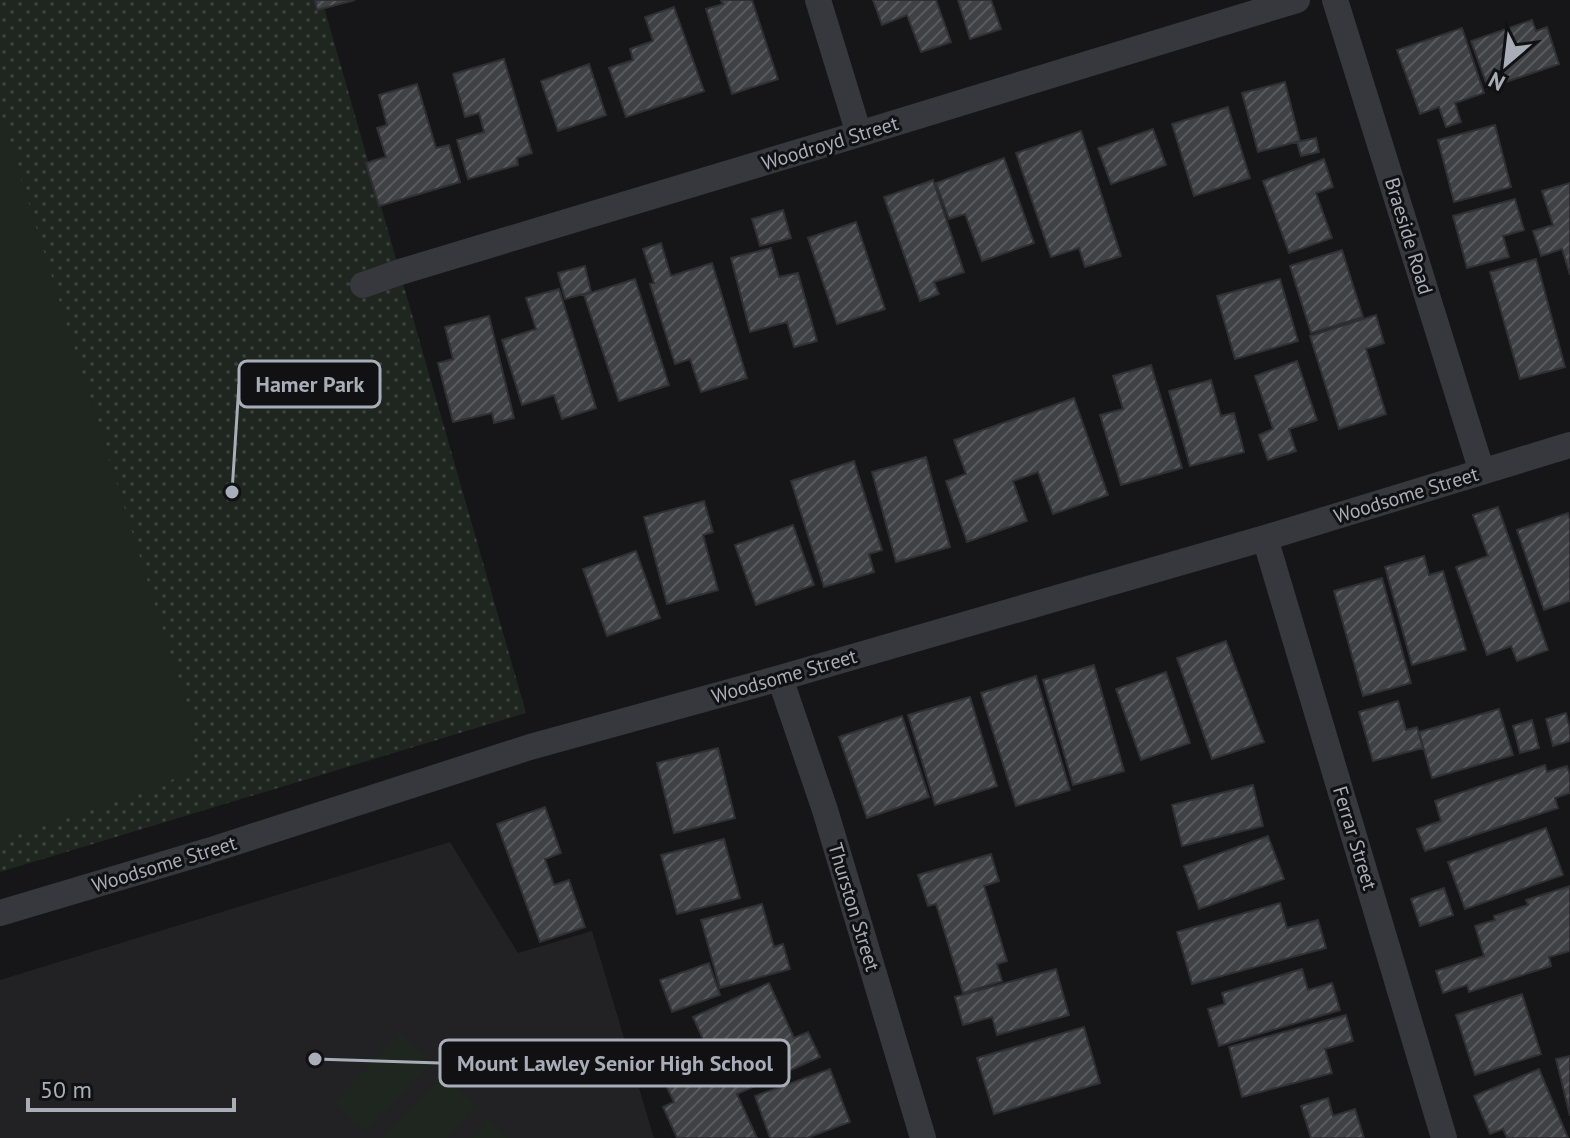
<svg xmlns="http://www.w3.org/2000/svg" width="1570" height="1138" font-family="'PT Sans',sans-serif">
  <defs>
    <pattern id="grass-dots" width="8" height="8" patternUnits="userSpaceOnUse" patternTransform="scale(2)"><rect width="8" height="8" fill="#1e261f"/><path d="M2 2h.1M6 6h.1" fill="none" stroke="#3c433d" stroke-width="1.8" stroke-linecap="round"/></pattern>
    <pattern id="building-hatch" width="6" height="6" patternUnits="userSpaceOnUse" patternTransform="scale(2)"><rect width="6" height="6" fill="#404145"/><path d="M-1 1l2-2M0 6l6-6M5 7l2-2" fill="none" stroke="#595a5e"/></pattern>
  </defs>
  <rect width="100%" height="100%" fill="#161618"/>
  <path fill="#222225" d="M450 842 518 953 592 931 654 1138H0V980Z"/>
  <path fill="url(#grass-dots)" d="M0 0H322L526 713 0 872Z"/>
  <path fill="#1e261f" d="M0 112 195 732 190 768 162 786 0 840Z
    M400 1033 432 1063 365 1132 334 1103Z
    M443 1075 477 1106 447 1138H382Z
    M488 1120 508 1138H472Z"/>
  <path fill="url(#building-hatch)" stroke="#303034" stroke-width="2" d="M315 0H355L317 10Z
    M721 0H752L778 79 732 94 706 9 723 4Z
    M873 0H936L951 42 921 52 907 15 882 25Z
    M958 0H991L1001 29 970 39Z
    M674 7 704 91 626 117 609 68 633 60 630 49 653 41 645 17Z
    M1532 20 1536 31 1547 27 1559 64 1488 88 1471 41Z
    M1462 28 1484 93 1455 103 1461 122 1446 127 1439 107 1420 114 1397 50Z
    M504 59 532 153 517 158 518 165 468 179 457 140 484 132 479 113 465 117 453 74Z
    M589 64 606 115 558 131 541 81Z
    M1285 82 1300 141 1258 152 1242 93Z
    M417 84 436 148 449 145 460 182 379 206 366 163 386 157 377 128 387 125 379 95Z
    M1228 107 1250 178 1194 196 1172 124Z
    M1495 125 1511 187 1454 202 1438 140Z
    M1153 129 1166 165 1111 184 1098 148Z
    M1081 131 1121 256 1085 267 1079 248 1051 257 1016 153Z
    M1316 138 1319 152 1301 156 1297 142Z
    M1004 158 1034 243 982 261 965 214 949 219 936 183Z
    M1324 159 1333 187 1316 193 1332 238 1289 253 1263 181Z
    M933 180 964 272 934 282 939 294 920 301 884 197Z
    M1570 183V275L1562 249 1541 256 1533 231 1553 225 1542 191Z
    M1515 199 1524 230 1503 236 1509 257 1467 268 1453 216Z
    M783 210 791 238 760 246 752 219Z
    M856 222 885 309 837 324 808 238Z
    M661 243 671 276 712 263 747 378 701 392 690 359 675 364 650 284 654 283 643 249Z
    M771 248 779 277 798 273 817 341 794 347 787 322 750 332 731 258Z
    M1342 250 1363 317 1311 333 1290 266Z
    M1536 259 1565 367 1520 379 1490 272Z
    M585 266 591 292 565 299 558 273Z
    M635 279 669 385 619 401 584 295Z
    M1280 279 1298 341 1235 359 1217 296Z
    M559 289 596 408 562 419 554 395 522 405 502 340 536 329 526 298Z
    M1376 315 1384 343 1366 349 1386 414 1339 429 1310 336Z
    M489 316 514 418 494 423 492 413 453 422 438 363 453 359 445 327Z
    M1297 361 1317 420 1289 429 1296 451 1268 460 1259 435 1273 429 1255 376Z
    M1151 365 1182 468 1121 485 1100 415 1123 409 1113 376Z
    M1211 380 1221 416 1234 413 1244 452 1190 466 1169 391Z
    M1074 398 1108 495 1053 514 1038 472 1013 481 1027 521 967 542 946 481 966 474 954 440Z
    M926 457 950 547 896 562 872 472Z
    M854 461 882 550 869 554 874 572 824 587 791 481Z
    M704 501 713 532 703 535 718 590 667 604 644 517Z
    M1498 507 1548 650 1517 661 1511 646 1487 655 1456 567 1488 556 1473 515Z
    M1568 513 1570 520V601L1544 610 1517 530Z
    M793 525 814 585 756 605 735 545Z
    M636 551 660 618 607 636 583 569Z
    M1424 556 1429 575 1443 571 1466 650 1412 665 1385 567Z
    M1382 578 1411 683 1363 696 1334 591Z
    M1226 641 1264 742 1212 759 1177 658Z
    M1094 665 1124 771 1073 785 1043 680Z
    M1166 672 1190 743 1141 760 1116 689Z
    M1036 676 1070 790 1016 806 981 693Z
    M970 697 997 786 935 805 908 715Z
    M1398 701 1406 730 1417 727 1423 748 1373 761 1359 712Z
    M1499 709 1513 755 1432 778 1419 732Z
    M1566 713 1570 729V741L1553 746 1546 719Z
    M902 716 929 797 867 818 839 737Z
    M1532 720 1539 748 1520 753 1513 726Z
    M718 748 735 818 674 833 657 763Z
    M1545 765 1547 772 1567 766 1570 775V793L1555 798 1558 808 1425 851 1417 829 1441 821 1435 801Z
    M1253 785 1263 826 1182 846 1172 805Z
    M545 807 561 853 545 859 554 885 569 880 585 927 540 942 497 824Z
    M1546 828 1563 875 1465 909 1448 862Z
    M1268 836 1284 879 1199 909 1184 866Z
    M724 839 740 898 677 914 661 855Z
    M991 854 999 881 984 886 1007 961 997 964 1002 981 963 993 936 904 928 906 918 875Z
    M1570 886V951L1549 957 1551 966 1469 992 1467 985 1443 993 1436 971 1484 956 1475 926 1495 920 1494 916 1528 905 1526 900Z
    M1444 888 1453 915 1420 926 1411 899Z
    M1280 903 1287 928 1318 920 1326 948 1192 984 1177 932Z
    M762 904 774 947 783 944 790 969 720 988 701 920Z
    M709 963 720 995 672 1012 660 980Z
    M1056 969 1069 1015 997 1035 992 1017 963 1025 955 997Z
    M1302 969 1308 990 1332 983 1340 1010 1219 1046 1208 1009 1225 1004 1222 993Z
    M769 983 794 1038 808 1032 820 1057 737 1094 757 1138H677L663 1107 674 1102 661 1075 709 1053 693 1017Z
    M1522 994 1541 1054 1475 1075 1456 1015Z
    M1346 1015 1353 1041 1325 1049 1332 1073 1242 1097 1229 1047Z
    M1084 1027 1100 1083 994 1114 977 1058Z
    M1570 1056V1116L1556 1059Z
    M830 1069 850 1122 807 1138H770L755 1096Z
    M1539 1069 1568 1138H1507L1503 1129 1490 1134 1474 1096Z
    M1328 1098 1333 1116 1355 1109 1364 1138H1311L1301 1106Z"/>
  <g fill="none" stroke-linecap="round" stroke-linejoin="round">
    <path stroke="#37383d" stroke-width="26" d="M818 0 859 134
      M1335 0 1482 472
      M363 285 400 272 859 134 1297 0
      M1265 538 1444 1138
      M780 678 825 810 923 1138
      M0 913 208 851 530 747 780 678 1265 538 1570 445"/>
  </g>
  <g text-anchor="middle" stroke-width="6" stroke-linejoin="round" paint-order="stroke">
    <g font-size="20" fill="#a8adb8" stroke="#111113">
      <text transform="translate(830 143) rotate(-17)" y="7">Woodroyd Street</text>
      <text transform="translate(1409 236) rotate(73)" y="7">Braeside Road</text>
      <text transform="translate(1406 495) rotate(-17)" y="7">Woodsome Street</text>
      <text transform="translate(784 676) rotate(-16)" y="7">Woodsome Street</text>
      <text transform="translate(1355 838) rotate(73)" y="7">Ferrar Street</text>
      <text transform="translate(164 864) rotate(-17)" y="7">Woodsome Street</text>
      <text transform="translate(854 907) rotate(73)" y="7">Thurston Street</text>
    </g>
  </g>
  <path fill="none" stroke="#a8adb8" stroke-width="3" d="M232 492L239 384M315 1059L440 1063"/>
  <g fill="#a8adb8" stroke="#111113" stroke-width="3">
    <circle cx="232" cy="492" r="8"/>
    <circle cx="315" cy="1059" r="8"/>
  </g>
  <g fill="#111113" stroke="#a8adb8" stroke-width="3">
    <rect x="239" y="361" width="141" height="46" rx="8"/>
    <rect x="440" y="1040" width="349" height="46" rx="8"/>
  </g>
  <g font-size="22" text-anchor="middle" font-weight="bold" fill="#a8adb8">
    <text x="310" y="392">Hamer Park</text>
    <text x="615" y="1071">Mount Lawley Senior High School</text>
  </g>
  <g transform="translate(1506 64) rotate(208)" stroke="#111113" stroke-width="6" paint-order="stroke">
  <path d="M0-6L14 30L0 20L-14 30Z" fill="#a8adb8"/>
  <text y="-12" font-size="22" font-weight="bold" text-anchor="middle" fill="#a8adb8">N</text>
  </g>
  <path d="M28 1098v12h206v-12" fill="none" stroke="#a8adb8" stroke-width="4"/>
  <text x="40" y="1098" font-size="24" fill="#a8adb8" stroke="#111113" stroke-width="6" paint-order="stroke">50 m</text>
</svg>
